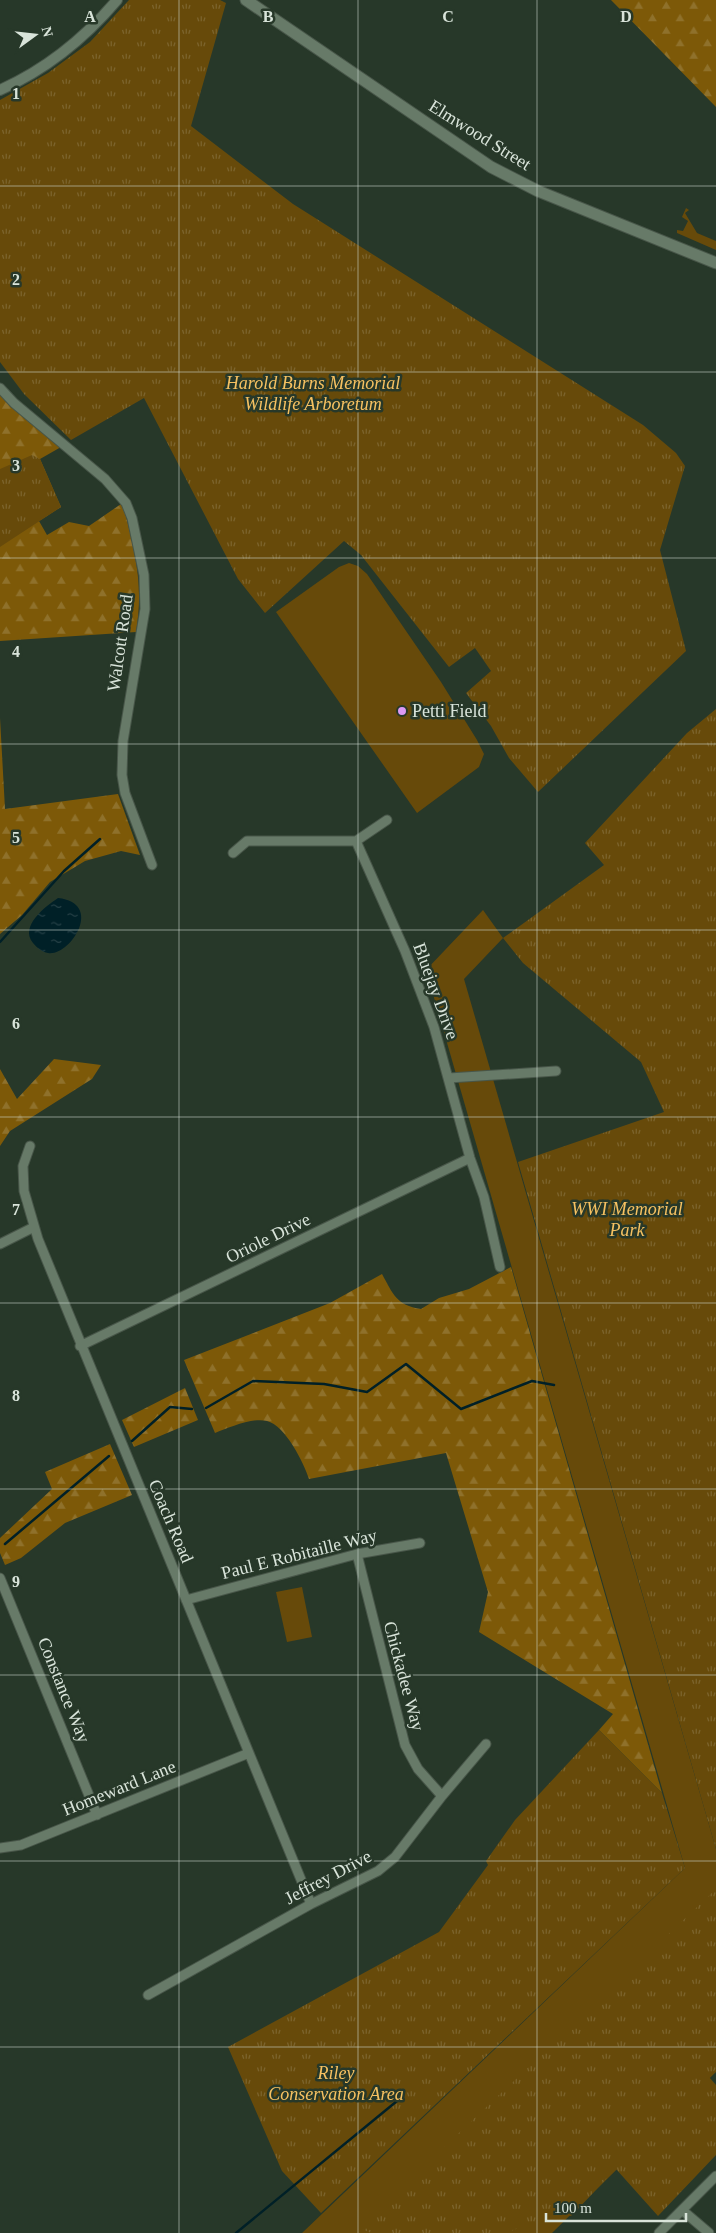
<svg xmlns="http://www.w3.org/2000/svg" width="716" height="2233" font-family="'Times New Roman',serif">
  <defs>
    <pattern id="forest-firs" width="22" height="20" patternUnits="userSpaceOnUse" patternTransform="scale(1.25)"><rect width="22" height="20" fill="#7d5908"/><path d="M5 1l3.5 6h-7zM16 11l3.5 6h-7z" fill="#8f712b"/></pattern>
    <pattern id="park-tufts" width="24" height="20" patternUnits="userSpaceOnUse" patternTransform="scale(1.25)"><rect width="24" height="20" fill="#674a0a"/><path d="M3 7l-1-3M5 7V3M7 7l1-3M15 17l-1-3M17 17v-4M19 17l1-3" fill="none" stroke="#7c642d"/></pattern>
    <pattern id="water-ripples" width="26" height="14" patternUnits="userSpaceOnUse" patternTransform="scale(1.25)"><rect width="26" height="14" fill="#002027"/><path d="M2 4q2-2 4 0t4 0M15 11q2-2 4 0t4 0" fill="none" stroke="#254046"/></pattern>
  </defs>
  <rect width="100%" height="100%" fill="#273829"/>
  <path fill="#674a0a" d="M686 208 689 210 685 213 697 233 716 241V250L677 233V230L683 231 688 221 682 217Z
    M349 563 358 566 367 574 441 682 477 740 484 754 479 767 417 813 276 612 339 567Z
    M483 910 503 938 464 979 716 1849V2072L552 2233H302L685 1868 426 970Z
    M302 1587 312 1637 287 1642 276 1592Z"/>
  <path fill="url(#forest-firs)" d="M611 0H716V107Z
    M0 395 61 447 40 459 61 507 39 521 47 535 69 522 89 526 121 504 124 508C135 553 144 585 136 632L0 641Z
    M0 718 5 809 118 794 140 855 121 851 85 861 50 882 22 915 0 934Z
    M54 1059 101 1065 92 1079 10 1131 0 1146V1069L17 1099Z
    M511 1267 662 1793 599 1730 613 1714 479 1632 488 1592 446 1453 309 1479C304 1463 285 1425 267 1421 253 1417 228 1428 215 1433L184 1360 330 1303 382 1274C393 1294 396 1305 421 1309L439 1298 469 1289Z
    M185 1388 198 1420 134 1447 122 1420Z
    M110 1444 132 1495 65 1523 21 1558 5 1565 0 1553V1538L52 1489 45 1472Z"/>
  <path fill="url(#park-tufts)" d="M129 0H220L226 3 191 126 293 204 643 425 676 453 685 466 660 550 686 651 538 792 509 758 491 726 466 693 491 671 475 648 449 667 361 555 344 541 265 613 238 579 144 398 71 440 24 394 0 362V100L48 73 90 42Z
    M32 455 40 459 61 507 0 547V469Z
    M716 709V1849L518 1162 664 1112 641 1062 523 963 503 938 604 865 585 843 687 733Z
    M599 1730 662 1793 685 1868 321 2213 282 2171 228 2047 439 1932 488 1865 486 1861 515 1820Z
    M716 1889V2069L709 2077 716 2085V2155L658 2216 616 2169 571 2216 560 2213 505 2233H371L359 2228Z"/>
  <path fill="url(#water-ripples)" d="M58 898C105 903 70 957 48 953 42 952 37 948 33 943 19 926 46 906 58 898Z"/>
  <g fill="none" stroke-linecap="round" stroke-linejoin="round">
    <path stroke="#002027" stroke-width="2.5" d="M0 942 64 871 100 839
      M206 1408 253 1381 324 1384 367 1392 406 1364 461 1409 532 1381 554 1385
      M132 1441 170 1407 192 1409
      M5 1544 109 1456
      M236 2233 397 2101"/>
    <defs>
      <path id="minor" d="M0 388 14 403 105 479 126 503 132 518 144 575 145 609 123 741 122 775 125 793 152 865
        M356 841 405 951 434 1027 470 1158 484 1197 500 1267
        M233 853 247 841H356L387 820
        M449 1078 556 1071
        M30 1146 23 1166 24 1191 38 1239 311 1904
        M0 1244 34 1227
        M80 1346 470 1158
        M357 1554 405 1745 418 1769 442 1796
        M0 1578 97 1815
        M186 1600 357 1554 420 1543
        M0 1848 21 1845 249 1753
        M148 1995 311 1904 378 1871 395 1857 442 1796 486 1744
        M682 2210 709 2233
        M659 2233 716 2176"/>
      <path id="tertiary" d="M0 90C47 69 84 39 117 0"/>
      <path id="secondary" d="M246 0 491 167 538 191 716 263"/>
    </defs>
    <use href="#minor" stroke="#485649" stroke-width="11"/>
    <use href="#tertiary" stroke="#485649" stroke-width="12"/>
    <use href="#secondary" stroke="#485649" stroke-width="13"/>
    <use href="#minor" stroke="#677a68" stroke-width="9"/>
    <use href="#tertiary" stroke="#677a68" stroke-width="10"/>
    <use href="#secondary" stroke="#677a68" stroke-width="11"/>
  </g>
  <path fill="none" stroke="#d9e4da" stroke-width="1" stroke-opacity="0.55" d="M179 0V2233M358 0V2233M537 0V2233M0 186H716M0 372H716M0 558H716M0 744H716M0 930H716M0 1117H716M0 1303H716M0 1489H716M0 1675H716M0 1861H716M0 2047H716"/>
  <circle fill="#dc99f5" stroke="#273829" stroke-width="2" cx="402" cy="711" r="5"/>
  <g text-anchor="middle" stroke-width="5" stroke-linejoin="round" paint-order="stroke">
    <g font-size="18" fill="#d9e4da" stroke="#273829">
      <text transform="translate(480 135) rotate(32)" y="6">Elmwood Street</text>
      <text transform="translate(120 643) rotate(-82)" y="6">Walcott Road</text>
      <text transform="translate(436 991) rotate(70)" y="6">Bluejay Drive</text>
      <text transform="translate(268 1238) rotate(-26)" y="6">Oriole Drive</text>
      <text transform="translate(171 1521) rotate(67)" y="6">Coach Road</text>
      <text transform="translate(299 1554) rotate(-14)" y="6">Paul E Robitaille Way</text>
      <text transform="translate(404 1676) rotate(75)" y="6">Chickadee Way</text>
      <text transform="translate(64 1690) rotate(68)" y="6">Constance Way</text>
      <text transform="translate(119 1788) rotate(-22)" y="6">Homeward Lane</text>
      <text transform="translate(328 1877) rotate(-28)" y="6">Jeffrey Drive</text>
    </g>
    <g font-size="18" font-style="italic" fill="#f6c161" stroke="#273829">
      <text x="313" y="389">Harold Burns Memorial<tspan x="313" dy="21">Wildlife Arboretum</tspan></text>
      <text x="627" y="1215">WWI Memorial<tspan x="627" dy="21">Park</tspan></text>
      <text x="336" y="2079">Riley<tspan x="336" dy="21">Conservation Area</tspan></text>
    </g>
    <g font-size="18" fill="#d9e4da" stroke="#273829" text-anchor="start">
      <text x="412" y="717">Petti Field</text>
    </g>
  </g>
  <g font-size="16" text-anchor="middle" font-weight="bold" fill="#d9e4da" stroke="#273829" stroke-width="5" stroke-linejoin="round" paint-order="stroke">
    <text x="90" y="22">A</text>
    <text x="268" y="22">B</text>
    <text x="448" y="22">C</text>
    <text x="626" y="22">D</text>
    <text x="16" y="99">1</text>
    <text x="16" y="285">2</text>
    <text x="16" y="471">3</text>
    <text x="16" y="657">4</text>
    <text x="16" y="843">5</text>
    <text x="16" y="1029">6</text>
    <text x="16" y="1215">7</text>
    <text x="16" y="1401">8</text>
    <text x="16" y="1587">9</text>
  </g>
  <g transform="translate(35 35) rotate(75)" stroke="#273829" stroke-width="4" paint-order="stroke">
  <path d="M0-4L9 19L0 12L-9 19Z" fill="#d9e4da"/>
  <text y="-8" font-size="14" font-weight="bold" text-anchor="middle" fill="#d9e4da">N</text>
  </g>
  <path d="M546 2213v8h140v-8" fill="none" stroke="#d9e4da" stroke-width="2.5"/>
  <text x="554" y="2213" font-size="15" fill="#d9e4da" stroke="#273829" stroke-width="4" paint-order="stroke">100 m</text>
</svg>
